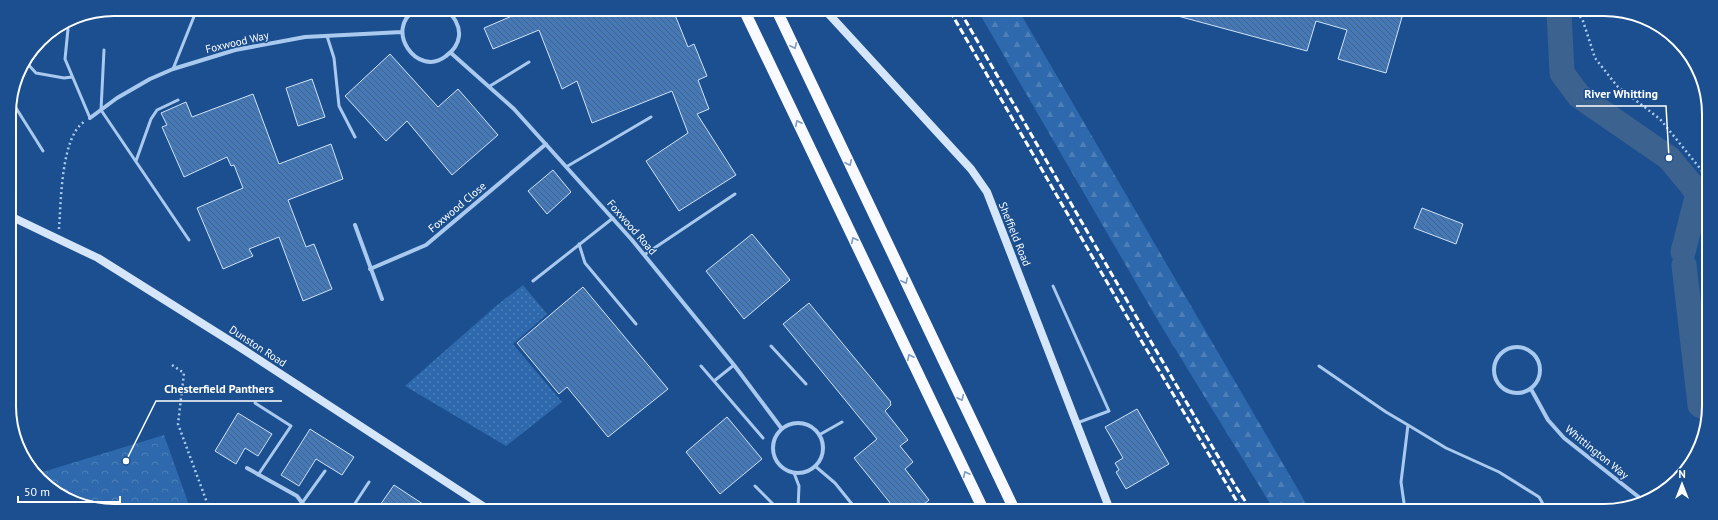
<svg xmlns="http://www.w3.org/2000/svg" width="1718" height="520" font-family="'PT Sans',sans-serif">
  <defs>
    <pattern id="grass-dots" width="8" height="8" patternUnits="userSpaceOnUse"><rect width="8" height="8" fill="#2e69ad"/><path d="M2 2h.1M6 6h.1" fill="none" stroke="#4d80b9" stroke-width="1.8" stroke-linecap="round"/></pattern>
    <pattern id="forest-firs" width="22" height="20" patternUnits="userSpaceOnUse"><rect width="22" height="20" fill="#2e69ad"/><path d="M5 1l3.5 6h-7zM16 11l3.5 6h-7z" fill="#4d80b9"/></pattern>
    <pattern id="park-crowns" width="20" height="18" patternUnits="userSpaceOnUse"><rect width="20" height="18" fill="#2e69ad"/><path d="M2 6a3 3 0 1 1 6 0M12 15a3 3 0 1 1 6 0" fill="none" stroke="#4d80b9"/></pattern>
    <pattern id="building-back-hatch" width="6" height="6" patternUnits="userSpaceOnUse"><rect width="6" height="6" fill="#4478b7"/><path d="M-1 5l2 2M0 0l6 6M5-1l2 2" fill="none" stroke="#486282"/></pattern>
  </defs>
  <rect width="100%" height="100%" fill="#1b4f8f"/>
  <path fill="url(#grass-dots)" d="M523 285 547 314 513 344 562 402 506 446 405 386 496 306Z"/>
  <path fill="url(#forest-firs)" d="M978 11H1019L1307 505 1302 510H1274L1160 324Z"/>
  <path fill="url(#park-crowns)" d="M164 435 190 508 87 507 39 480 36 474Z"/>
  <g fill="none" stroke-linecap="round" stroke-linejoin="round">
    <path stroke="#3c6290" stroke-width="25" d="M1559 12 1562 73 1579 96 1669 158 1698 193 1683 252
      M1684 265 1700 405 1706 408"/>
  </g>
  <path fill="url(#building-back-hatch)" stroke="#cfe3fa" d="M526 10H673L688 47 694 44 707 76 698 80 709 109 697 114 736 175 679 211 646 161 688 133 672 91 592 123 577 81 562 89 539 30 493 49 484 28Z
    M1175 11 1384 12 1402 17 1386 73 1338 59 1347 30 1316 21 1307 51 1174 15Z
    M390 54 438 107 458 89 498 135 452 175 407 121 386 141 345 96Z
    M312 79 325 117 298 126 286 88Z
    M253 94 279 164 331 144 343 179 288 200 306 247 314 244 332 289 303 301 279 237 249 249 253 256 223 269 197 208 243 188 234 165 231 166 227 157 184 177 162 127 167 125 161 113 186 102 192 117Z
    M553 170 571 192 547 214 528 191Z
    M1422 208 1463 224 1456 244 1414 228Z
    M752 234 790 280 744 319 706 271Z
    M583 287 668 389 608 437 567 387 559 394 517 343Z
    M809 303 891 402 890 403 891 405 885 411 908 440 900 446 913 462 905 469 929 500 918 509H895L854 458 877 439 783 324Z
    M1137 409 1169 464 1126 489 1116 472 1119 470 1115 463 1123 458 1105 427Z
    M238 413 272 434 258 456 245 448 236 464 215 451Z
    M727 417 762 459 720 494 686 452Z
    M310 429 354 457 342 475 316 459 299 486 281 475Z
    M394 485 429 508H378Z"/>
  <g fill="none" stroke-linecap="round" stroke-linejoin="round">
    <path stroke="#a9c9ee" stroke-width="2.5" stroke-dasharray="2 3" stroke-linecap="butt" d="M1577 12 1583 21 1595 58 1617 86 1660 119 1707 177
      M59 229C61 202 61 137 84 122
      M172 365 184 373 178 424 209 508"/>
    <path stroke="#a9c9ee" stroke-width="3" d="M449 12 456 10
      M68 29 65 59 90 118
      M327 36 334 58 339 106 355 137
      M104 50 101 110 189 240
      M25 61 36 73 64 78 72 77
      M173 69 197 9
      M490 86 529 62
      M10 104 16 108 43 151
      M136 161 151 119 157 110 178 100
      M566 167 651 117
      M579 244 585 263 636 324
      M644 255 735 194
      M533 281 613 218
      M1053 286 1109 411 1077 423
      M771 346 806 384
      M701 366 763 438
      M1319 366 1386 412 1408 425 1446 448 1499 472 1539 497 1547 511
      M714 381 734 365
      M255 403 291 426 258 475
      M819 435 842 422
      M815 466 835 483 856 509
      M794 473 799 486 798 509
      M755 486 778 509
      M302 503 325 471
      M352 508 369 482
      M1405 510 1401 482 1408 425"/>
    <path stroke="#a9c9ee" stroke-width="4" d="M416 10C383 28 417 79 446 56 453 51 458 45 459 36 460 26 454 15 445 10
      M451 53 514 109 632 240 734 365 782 429
      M90 118 117 98 150 79 173 69 235 50 305 37 402 32
      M355 225 382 299
      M370 269 426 245 546 144
      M1494 370a23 23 0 1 1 46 0a23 23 0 1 1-46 0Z
      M1531 389 1548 420 1564 438 1645 502
      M773 448a25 25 0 1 1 50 0a25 25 0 1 1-50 0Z
      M247 468 297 496 306 508
      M473 508 477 503"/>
    <path stroke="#d6e6fa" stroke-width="8" d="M826 11 971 169 987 192 1110 510
      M10 216 98 258 238 346 486 508"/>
    <path stroke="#f8faff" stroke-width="11" d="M744 10 983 509
      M777 11 1014 509"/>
    <path stroke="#fff" stroke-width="3" stroke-dasharray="7 3" stroke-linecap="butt" d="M950 11 1126 315 1242 510
      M960 11 1133 311 1236 487 1251 510"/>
  </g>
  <defs><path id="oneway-chevron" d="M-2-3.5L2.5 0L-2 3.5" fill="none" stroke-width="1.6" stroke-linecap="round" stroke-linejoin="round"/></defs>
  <g stroke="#7e9cc1">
    <use href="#oneway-chevron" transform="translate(794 46) rotate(65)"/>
    <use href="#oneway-chevron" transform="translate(798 123) rotate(-116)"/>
    <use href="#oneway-chevron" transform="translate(849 163) rotate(65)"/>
    <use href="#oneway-chevron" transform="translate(854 240) rotate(-116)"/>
    <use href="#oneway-chevron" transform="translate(905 281) rotate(65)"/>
    <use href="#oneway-chevron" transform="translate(910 357) rotate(-116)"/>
    <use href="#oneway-chevron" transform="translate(961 398) rotate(65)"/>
    <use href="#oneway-chevron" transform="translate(966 474) rotate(-116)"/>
  </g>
  <g text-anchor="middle" stroke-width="3" stroke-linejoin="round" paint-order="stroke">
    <g font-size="11" fill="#fff" stroke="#1b4f8f">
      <text transform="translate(237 42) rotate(-13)" y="4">Foxwood Way</text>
      <text transform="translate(457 207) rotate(-40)" y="4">Foxwood Close</text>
      <text transform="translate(632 227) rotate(49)" y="4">Foxwood Road</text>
      <text transform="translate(1015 234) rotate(68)" y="4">Sheffield Road</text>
      <text transform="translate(258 346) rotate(33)" y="4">Dunston Road</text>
      <text transform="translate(1597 452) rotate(39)" y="4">Whittington Way</text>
    </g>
  </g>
  <path d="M0 0H1718V520H0ZM114 16H1604A98 98 0 0 1 1702 114V406A98 98 0 0 1 1604 504H114A98 98 0 0 1 16 406V114A98 98 0 0 1 114 16Z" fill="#1b4f8f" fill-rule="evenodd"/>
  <path fill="none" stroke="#fff" stroke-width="2" d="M114 16H1604A98 98 0 0 1 1702 114V406A98 98 0 0 1 1604 504H114A98 98 0 0 1 16 406V114A98 98 0 0 1 114 16Z"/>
  <path fill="none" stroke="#fff" stroke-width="1.5" d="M1669 158L1666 106H1576M126 461L156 401H282"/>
  <g fill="#fff" stroke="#1b4f8f" stroke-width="1.5">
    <circle cx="1669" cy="158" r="4"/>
    <circle cx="126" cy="461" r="4"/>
  </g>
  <g font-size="12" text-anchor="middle" font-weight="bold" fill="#fff" stroke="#1b4f8f" stroke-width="3" stroke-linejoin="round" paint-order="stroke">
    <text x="1621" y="98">River Whitting</text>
    <text x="219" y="393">Chesterfield Panthers</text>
  </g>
  <g transform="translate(1682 484)" stroke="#1b4f8f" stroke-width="3" paint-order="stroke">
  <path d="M0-3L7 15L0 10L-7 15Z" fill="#ffffff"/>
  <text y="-6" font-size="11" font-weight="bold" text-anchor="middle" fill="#ffffff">N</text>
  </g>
  <path d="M18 496v6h102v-6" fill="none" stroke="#ffffff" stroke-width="2"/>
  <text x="24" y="496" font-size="12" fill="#ffffff" stroke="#1b4f8f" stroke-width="3" paint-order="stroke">50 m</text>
</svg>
